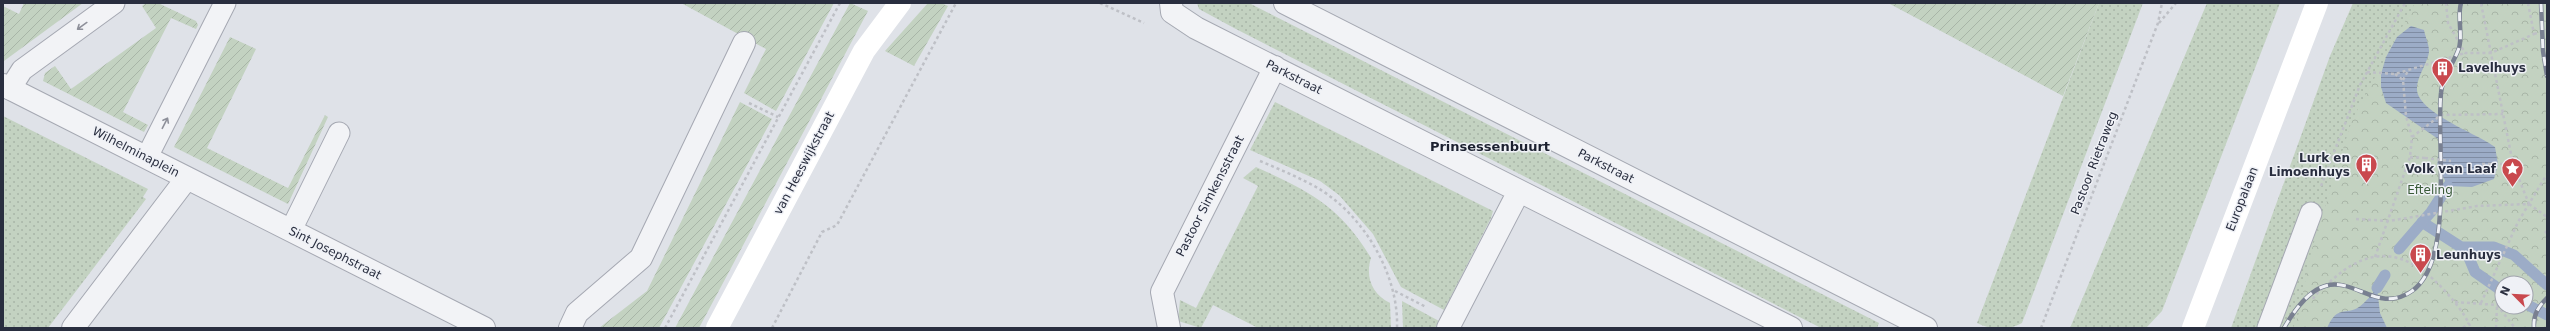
<svg xmlns="http://www.w3.org/2000/svg" width="2550" height="331" font-family="'DejaVu Sans',sans-serif">
  <defs>
    <pattern id="grass-dots" width="8" height="8" patternUnits="userSpaceOnUse"><rect width="8" height="8" fill="#c3d2c1"/><path d="M2 2h.1M6 6h.1" fill="none" stroke="#a8b5a7" stroke-width="1.8" stroke-linecap="round"/></pattern>
    <pattern id="forest-crowns" width="20" height="18" patternUnits="userSpaceOnUse"><rect width="20" height="18" fill="#c3d2c1"/><path d="M2 6a3 3 0 1 1 6 0M12 15a3 3 0 1 1 6 0" fill="none" stroke="#a8b5a7"/></pattern>
    <pattern id="garden-furrows" width="10" height="10" patternUnits="userSpaceOnUse"><rect width="10" height="10" fill="#c3d2c1"/><path d="M-1 1l2-2M0 10L10 0M9 11l2-2" fill="none" stroke="#a8b5a7"/></pattern>
    <pattern id="water-rules" width="6" height="5" patternUnits="userSpaceOnUse"><rect width="6" height="5" fill="#9cacc7"/><path d="M0 2.5h6" fill="none" stroke="#7f8ca3"/></pattern>
  </defs>
  <rect width="100%" height="100%" fill="#dfe2e8"/>
  <path fill="url(#grass-dots)" fill-rule="evenodd" d="M1197 3H1249L1879 323 1877 328H1821L1234 28 1199 9Z
    M2099 3H2143L2022 323C2008 331 1991 330 1977 323Z
    M2207 3H2280L2162 311 2146 328H2070Z
    M2353 3H2547V328H2231L2330 56ZM2502 283H2526V307H2502Z
    M1275 102 1493 211 1491 218 1444 310 1401 287 1373 234 1339 195 1320 181 1250 150Z
    M3 116 148 189 143 197 146 199 48 328H3Z
    M1256 167C1309 191 1340 206 1371 258 1365 277 1372 294 1390 303L1391 328H1258L1213 305 1201 328 1178 321 1180 300 1196 308 1258 186 1243 178Z
    M1402 301 1439 321 1435 328H1403Z"/>
  <path fill="url(#forest-crowns)" fill-rule="evenodd" d="M2415 3H2547V328H2293L2299 313 2311 252 2352 120ZM2502 283H2526V307H2502Z"/>
  <path fill="url(#garden-furrows)" d="M24 3H83L4 61 3 6 19 14Z
    M146 3H158L196 21 198 25 196 29 171 18 123 112 148 125 144 132 43 81 45 73 55 66 71 89 156 28 142 6Z
    M681 3H834L776 111 744 93 766 49Z
    M850 3 868 11 699 328H675Z
    M928 3H941L948 6 914 66 885 51Z
    M1888 3H2099L2063 96Z
    M230 37 256 49 207 148 288 188 325 115 328 117 288 204 174 147Z
    M740 102 772 119 659 328H599L647 291Z"/>
  <path fill="url(#water-rules)" d="M2411 26 2424 30C2425 36 2429 44 2429 51 2429 60 2417 77 2417 88 2415 112 2478 134 2495 147L2498 164 2494 179 2472 187 2448 186 2437 166 2441 141 2386 103 2381 87V74L2386 57 2397 37Z
    M2377 288 2380 313 2387 328H2327C2338 304 2345 316 2359 307 2366 302 2372 294 2377 288Z"/>
  <g fill="none" stroke-linecap="round" stroke-linejoin="round">
    <path stroke="#9cacc7" stroke-width="11" d="M2422 222 2461 247 2467 253 2475 272 2502 291
      M2461 247H2494L2514 255 2547 285
      M2399 249 2431 212 2448 186
      M2377 288 2385 275
      M2526 304 2547 315"/>
    <defs>
      <path id="lane" d="M10 89 22 70 114 3
        M147 157 225 3
        M291 230 339 133
        M2268 328 2311 213"/>
      <path id="street" d="M1171 3 1172 12 1196 28 1791 328
        M1285 3 1926 328
        M3 85 484 328
        M73 328 187 178
        M570 328 577 313 641 258 744 43
        M1169 328 1162 292 1275 67
        M1448 328 1519 191"/>
    </defs>
    <use href="#lane" stroke="#a5a8b2" stroke-width="23"/>
    <use href="#street" stroke="#a5a8b2" stroke-width="24"/>
    <path stroke="#bec0c6" stroke-width="2.5" stroke-dasharray="3 3" stroke-linecap="butt" d="M1100 3 1144 23
      M2446 3 2448 23 2465 53H2491L2534 34 2528 3
      M2159 23 2176 3
      M2534 34 2547 30
      M2367 72 2395 74 2465 53
      M2395 74 2403 80 2406 116 2412 137
      M2403 80 2408 71
      M749 103 778 117
      M2410 157 2425 158
      M1260 161C1279 169 1298 177 1316 187 1363 214 1399 274 1397 328
      M2482 164H2513
      M2321 186 2360 85 2405 3
      M2529 204 2547 217
      M2356 219 2389 221 2477 206 2529 204 2513 164 2481 3
      M2545 233 2547 231
      M2375 257 2410 157 2412 137 2441 115 2503 114
      M1395 291 1426 307
      M2313 299C2317 292 2325 286 2332 280 2374 242 2409 252 2445 291 2455 302 2465 314 2471 328
      M2455 302 2497 305 2502 296
      M2481 303 2518 222 2547 174
      M2497 305 2515 328
      M665 328 840 3
      M772 328 822 232 837 225 956 3
      M2041 328 2158 23 2162 3
      M2463 328 2469 323
      M2496 328 2497 306"/>
    <use href="#lane" stroke="#f2f3f6" stroke-width="21"/>
    <use href="#street" stroke="#f2f3f6" stroke-width="22"/>
    <path stroke="#fff" stroke-width="22" d="M717 328 864 51 900 3
      M2193 328 2317 3"/>
    <defs>
      <path id="rail" d="M2541 3 2543 51 2547 76
        M2284 328C2337 236 2365 324 2412 291 2455 261 2436 142 2441 93 2442 77 2454 63 2459 48 2463 34 2457 17 2461 3
        M2534 328C2533 315 2538 307 2547 298"/>
    </defs>
    <use href="#rail" stroke="#798091" stroke-width="4.5"/>
    <use href="#rail" stroke="#eff1f6" stroke-width="3" stroke-dasharray="9" stroke-linecap="butt"/>
    <path stroke="#bec0c6" stroke-width="2.5" stroke-dasharray="3 3" stroke-linecap="butt" d="M2425 158 2451 161"/>
  </g>
  <defs><path id="oneway-shaft" d="M-6 0H5M1.5-3L5.5 0L1.5 3" fill="none" stroke-width="1.6" stroke-linecap="round" stroke-linejoin="round"/></defs>
  <g stroke="#8e909a">
    <use href="#oneway-shaft" transform="translate(82 26) rotate(144)"/>
    <use href="#oneway-shaft" transform="translate(165 123) rotate(-63)"/>
  </g>
  <defs>
    <symbol id="building-pin" viewBox="-11 -11 22 30"><path d="M0 17L-7.5 6A9.5 9.5 0 1 1 7.5 6Z" fill="#c9494e" stroke="#eff1f6"/><path d="M-4-6H4V6H1V3H-1V6H-4ZM-2.5-4.3h1.7v1.8h-1.7ZM.8-4.3h1.7v1.8H.8ZM-2.5-1h1.7V.8h-1.7ZM.8-1h1.7V.8H.8Z" fill="#fff"/></symbol>
    <symbol id="sight-pin" viewBox="-11 -11 22 30"><path d="M0 17L-7.5 6A9.5 9.5 0 1 1 7.5 6Z" fill="#c9494e" stroke="#eff1f6"/><path d="M0-6L1.8-2.2L6-1.7L2.9 1.2L3.7 5.4L0 3.3L-3.7 5.4L-2.9 1.2L-6-1.7L-1.8-2.2Z" fill="#fff"/></symbol>
  </defs>
  <g fill-rule="evenodd">
    <use href="#building-pin" x="2430" y="56" width="25" height="34"/>
    <use href="#building-pin" x="2354" y="152" width="25" height="34"/>
    <use href="#sight-pin" x="2500" y="156" width="25" height="34"/>
    <use href="#building-pin" x="2408" y="242" width="25" height="34"/>
  </g>
  <g text-anchor="middle" stroke-width="3" stroke-linejoin="round" paint-order="stroke">
    <g font-size="12" font-weight="bold" fill="#292e3f" stroke="#eff1f6" text-anchor="start">
      <text x="2458" y="72">Lavelhuys</text>
      <text x="2350" y="162" text-anchor="end">Lurk en<tspan x="2350" dy="14">Limoenhuys</tspan></text>
      <text x="2496" y="173" text-anchor="end">Volk van Laaf</text>
      <text x="2436" y="259">Leunhuys</text>
    </g>
    <g font-size="12" fill="#292e3f" stroke="#eff1f6">
      <text transform="translate(1294 77) rotate(27)" y="4">Parkstraat</text>
      <text transform="translate(136 152) rotate(27)" y="4">Wilhelminaplein</text>
      <text transform="translate(804 163) rotate(-62)" y="4">van Heeswijkstraat</text>
      <text transform="translate(2094 163) rotate(-69)" y="4">Pastoor Rietraweg</text>
      <text transform="translate(1606 166) rotate(27)" y="4">Parkstraat</text>
      <text transform="translate(1210 196) rotate(-63)" y="4">Pastoor Simkensstraat</text>
      <text transform="translate(2242 199) rotate(-69)" y="4">Europalaan</text>
      <text transform="translate(335 253) rotate(27)" y="4">Sint Josephstraat</text>
    </g>
    <g font-size="12" fill="#395a37" stroke="#eff1f6">
      <text x="2430" y="194">Efteling</text>
    </g>
    <g font-size="13" font-weight="bold" fill="#1b202f" stroke="#eff1f6">
      <text x="1490" y="151">Prinsessenbuurt</text>
    </g>
  </g>
  <rect width="2550" height="331" fill="none" stroke="#292e3f" stroke-width="8"/>
  <g transform="translate(2514 295) rotate(294)"><circle r="19" fill="#eff1f6" stroke="#a0a3ad"/>
  <path d="M0-3L7 15L0 10L-7 15Z" fill="#c9494e"/>
  <text y="-6" font-size="11" font-weight="bold" text-anchor="middle" fill="#292e3f">N</text>
  </g>
</svg>
